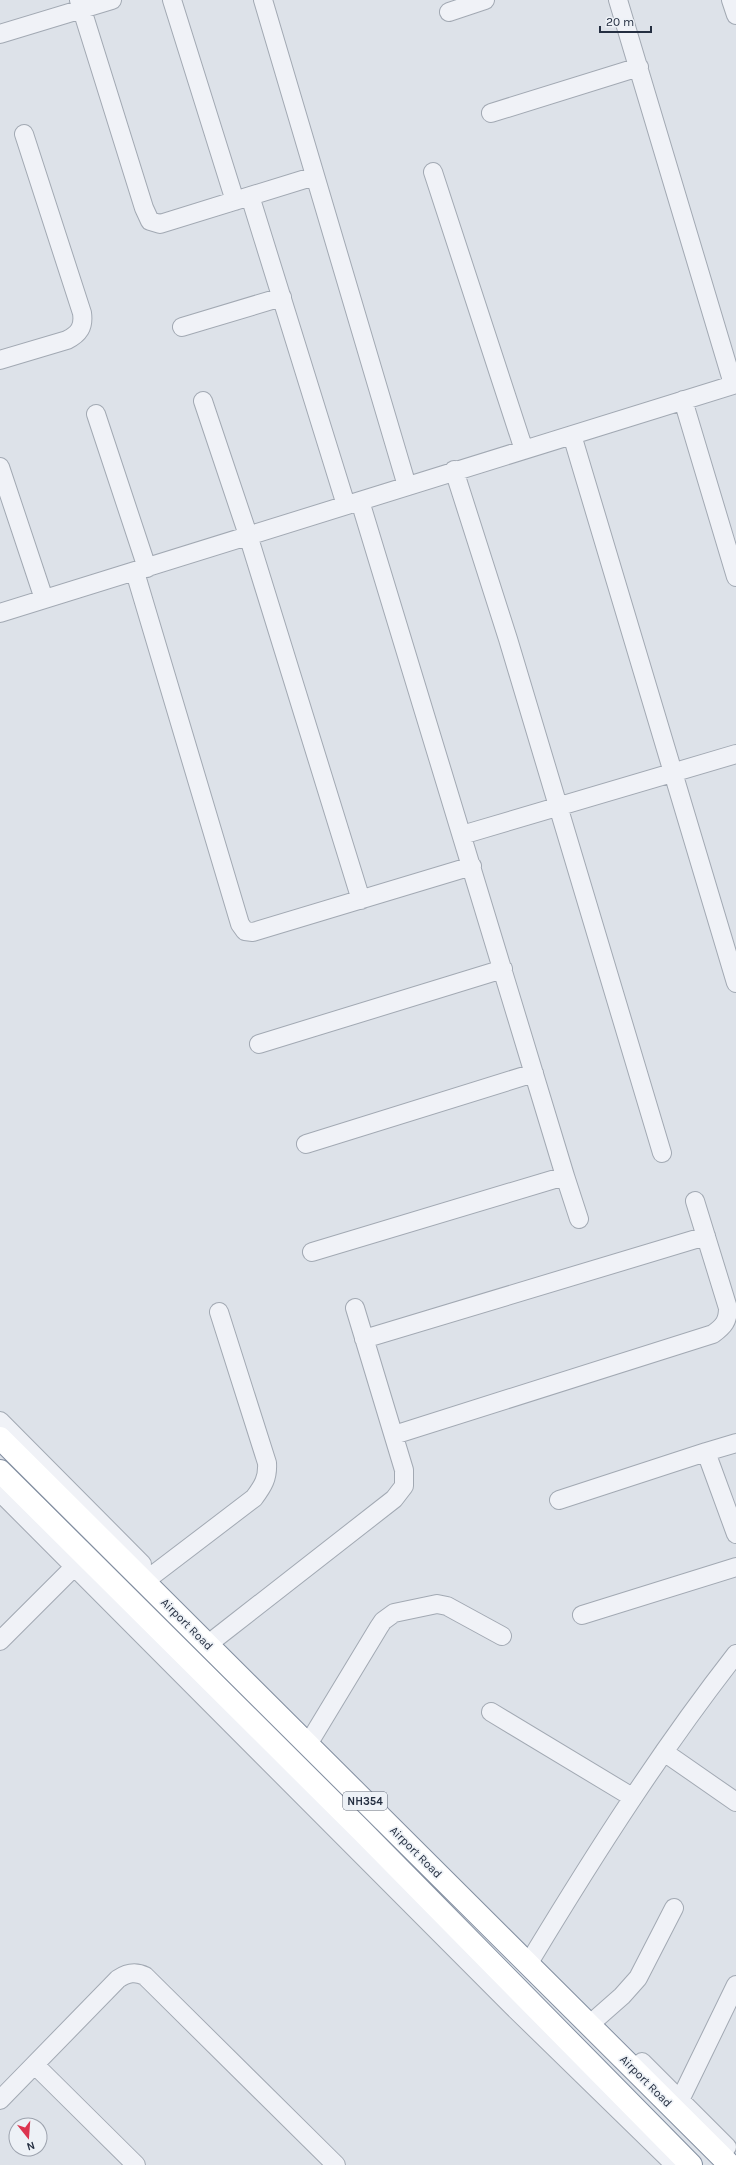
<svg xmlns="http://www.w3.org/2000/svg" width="736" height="2165" font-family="Karla,sans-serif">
  <rect width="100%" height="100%" fill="#dde2e9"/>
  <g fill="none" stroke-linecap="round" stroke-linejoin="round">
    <defs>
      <path id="minor" d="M79 0 144 208 150 221 160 224 315 176
        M172 0 235 201
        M263 0 407 486
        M618 0 733 384
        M731 0 736 15
        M449 12 485 0
        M0 34 112 0
        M491 113 639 67
        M433 172 524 450
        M250 196 346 505
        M182 327 282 297
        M0 360 67 340C79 334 84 327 82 313L24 134
        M683 400 736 577
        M203 401 248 535 361 900
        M96 414 147 568
        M572 435 736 983
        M0 467 44 599
        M454 470 508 639 662 1153
        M135 572 240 924 245 931 253 932 472 866
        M0 613 736 384
        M462 835 736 754
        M259 1044 503 969
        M306 1144 534 1073
        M565 1176 579 1219
        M312 1252 565 1176 360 501
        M364 1339 706 1236
        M0 1421 142 1564
        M394 1435 713 1334C724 1326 728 1321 728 1308L695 1201
        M706 1452 736 1443
        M0 1492 512 2006 675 2165
        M559 1500 706 1452 736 1534
        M153 1575 254 1498C263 1486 268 1478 267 1463L219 1312
        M582 1615 736 1567
        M216 1638 394 1499 404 1486V1470L355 1308
        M0 1641 75 1566
        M491 1712 632 1797
        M313 1736 379 1627 383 1621 394 1613 437 1604 447 1606 502 1636
        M664 1752 736 1802
        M533 1956C596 1852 661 1750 736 1654
        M597 2018 622 1996 638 1978 674 1908
        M642 2062 727 2147
        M35 2065 136 2165
        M0 2100 118 1979C127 1973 135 1971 145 1976L336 2165
        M680 2100 736 1985"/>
      <path id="trunk" d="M0 1438 730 2165
        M0 1471 361 1830 691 2165"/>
    </defs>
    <use href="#minor" stroke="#a2a9b3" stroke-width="20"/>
    <use href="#trunk" stroke="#838fa1" stroke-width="24"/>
    <use href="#minor" stroke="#f0f2f7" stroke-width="18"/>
    <use href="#trunk" stroke="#fff" stroke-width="22"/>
  </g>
  <g text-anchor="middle" stroke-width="3.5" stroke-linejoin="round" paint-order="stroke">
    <rect fill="#edf1f6" stroke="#616977" stroke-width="1" x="343" y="1792" width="44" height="18" rx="3"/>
    <g font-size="11" font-weight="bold" fill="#252f41">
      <text x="365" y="1805">NH354</text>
    </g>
    <g font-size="12" fill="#252f41" stroke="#edf1f6">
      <text transform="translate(187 1624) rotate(45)" y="4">Airport Road</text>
      <text transform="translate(416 1852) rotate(45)" y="4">Airport Road</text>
      <text transform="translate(646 2081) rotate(45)" y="4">Airport Road</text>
    </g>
  </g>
  <g transform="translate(28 2137) rotate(163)"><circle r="19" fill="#edf1f6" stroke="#9da3ae"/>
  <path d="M0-3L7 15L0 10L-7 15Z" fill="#dc344f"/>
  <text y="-6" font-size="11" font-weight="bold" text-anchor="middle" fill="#252f41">N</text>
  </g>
  <path d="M600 26v6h51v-6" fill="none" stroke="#252f41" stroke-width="2"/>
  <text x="606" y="26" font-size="12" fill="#252f41" stroke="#edf1f6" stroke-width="3" paint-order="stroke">20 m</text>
</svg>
